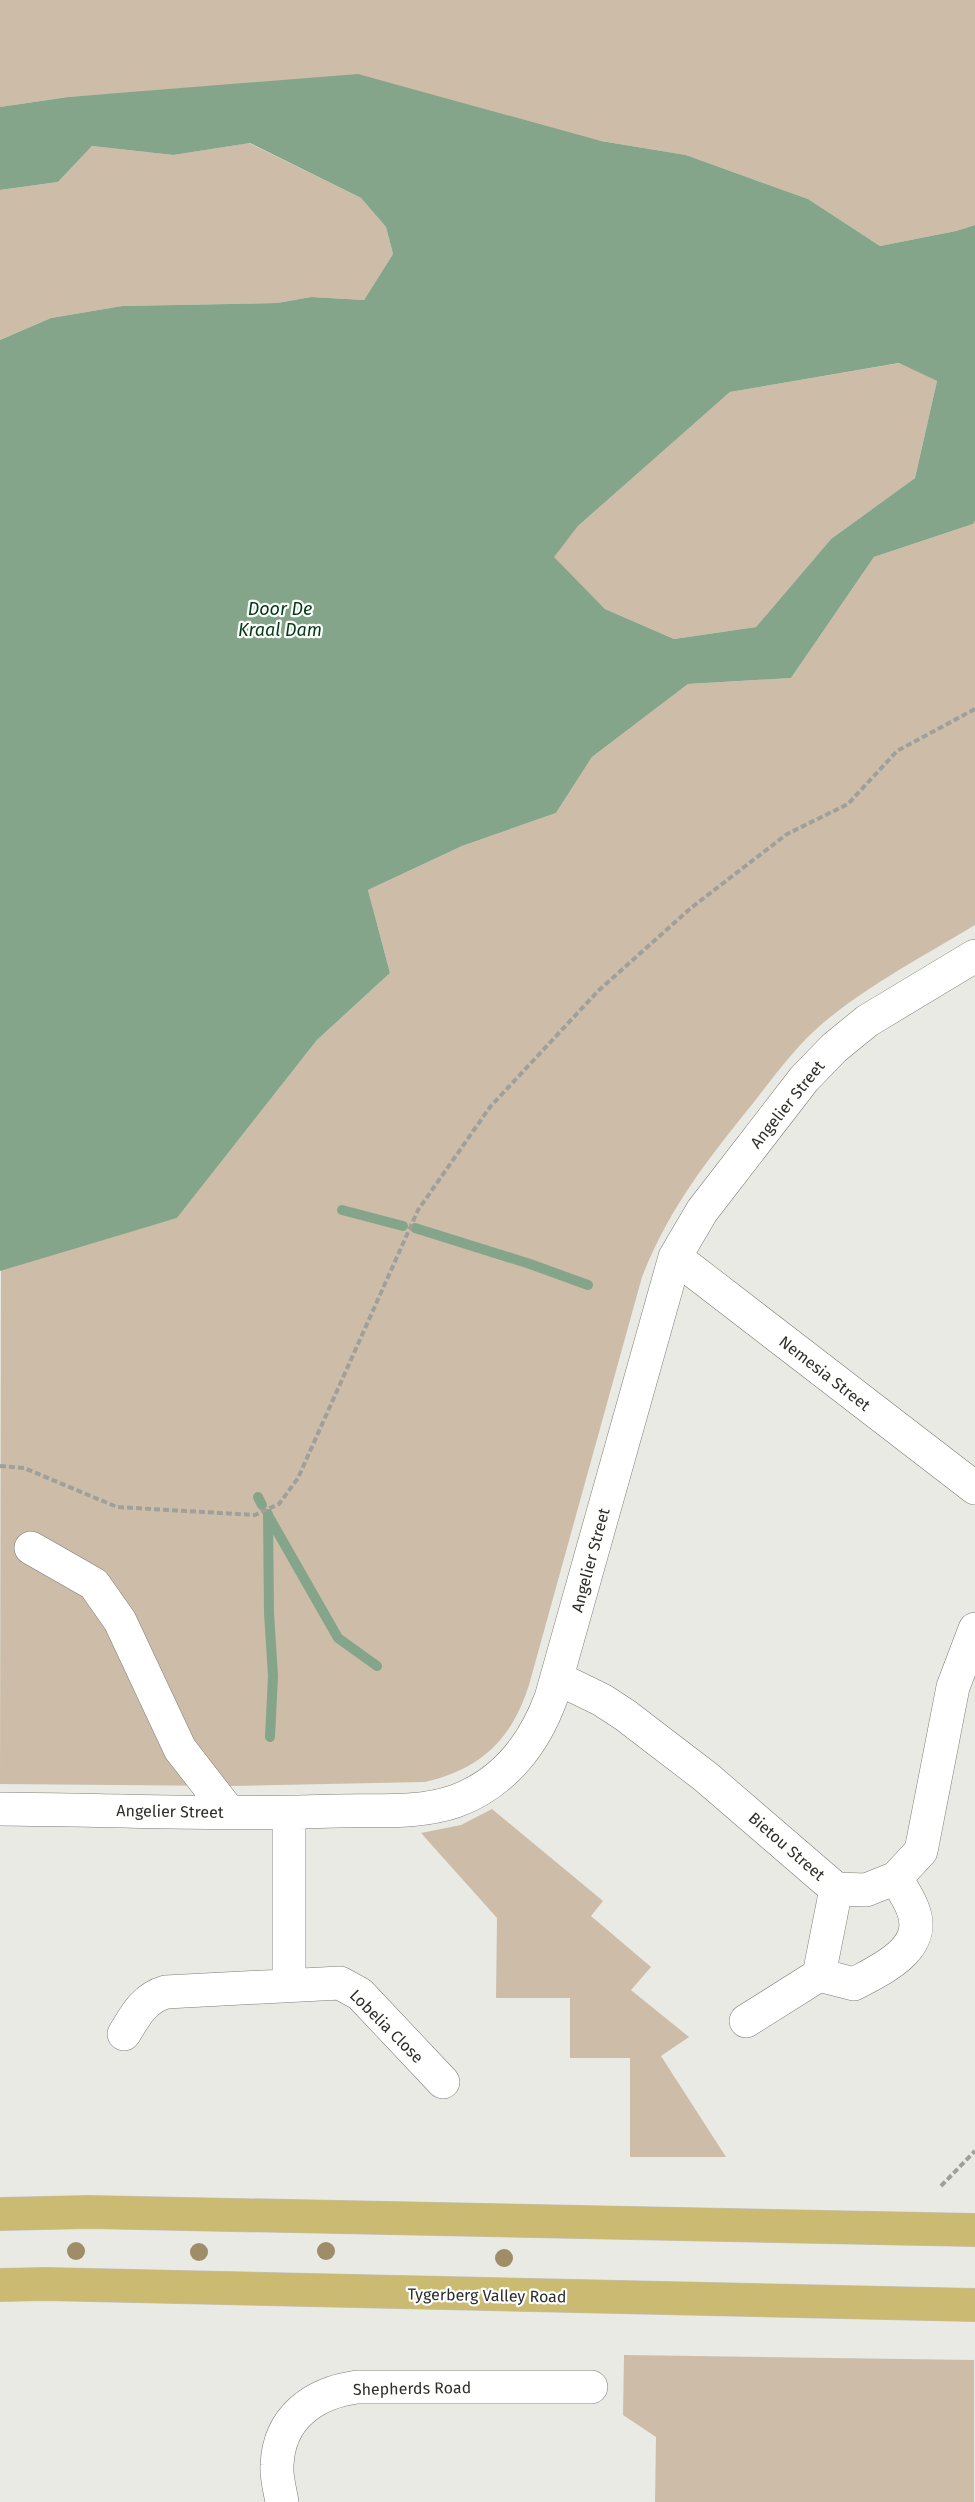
<svg xmlns="http://www.w3.org/2000/svg" width="975" height="2502" font-family="'Fira Sans',sans-serif">
  <rect width="100%" height="100%" fill="#e9eae4"/>
  <path fill="#cdbda8" d="M0 0H975V225L956 231 880 246 808 199 686 155 601 141 185 89 68 97 0 107Z
    M249 143 361 198 386 227 393 254 364 300 311 297 277 303 122 306 51 318 0 340V190L58 182 92 146 173 155Z
    M900 363 937 381 915 478 831 539 756 627 674 639 605 609 553 557 578 526 730 392Z
    M975 521V925C924 956 868 985 823 1023 796 1046 775 1075 754 1102 708 1159 669 1208 642 1277L529 1685C512 1739 481 1769 425 1782L230 1786 0 1784 1 1269 177 1218 317 1040 390 973 368 890 462 846 556 813 592 757 688 684 791 678 874 557 973 524Z
    M492 1809 603 1901 591 1916 651 1967 631 1990 689 2037 661 2056 726 2157H630V2058H570V1998H496L497 1918 421 1833 461 1825Z
    M624 2355 974 2360V2502H655L656 2437 623 2415Z"/>
  <path fill="#84a58a" fill-rule="evenodd" d="M358 74 601 141 686 155 808 199 880 246 956 231 975 225V521L973 524 874 557 791 678 688 684 592 757 556 813 462 846 368 890 390 973 317 1040 177 1218 0 1271V340L51 318 122 306 277 303 311 297 364 300 393 254 386 227 361 198 250 143 173 155 92 146 58 182 0 190V107L68 97ZM899 363 937 381 915 478 831 539 756 627 674 639 605 609 554 557 578 526 730 392Z"/>
  <g fill="none" stroke-linecap="round" stroke-linejoin="round">
    <path stroke="#84a58a" stroke-width="10" d="M342 1210 403 1226
      M415 1228 530 1264 588 1285
      M258 1497 262 1505
      M268 1514 269 1613 273 1676 270 1737
      M269 1517 338 1638 377 1666"/>
    <defs>
      <path id="minor" d="M675 1257 975 1488
        M31 1548 94 1584 120 1621 180 1749 229 1812
        M557 1678 602 1700 625 1715 706 1777 836 1889 866 1890 896 1878 921 1851 953 1687 975 1629
        M0 1809C113 1810 225 1815 338 1811 376 1810 419 1814 456 1801 504 1783 534 1744 551 1698L675 1257 702 1211 804 1079 834 1048 867 1021 975 956
        M289 1813V1985
        M836 1889 819 1975 854 1984C882 1969 930 1948 912 1907 908 1897 901 1887 896 1878
        M746 2021 819 1975
        M124 2034C135 2016 144 1998 166 1992L340 1983 360 1994 443 2082
        M282 2502C280 2490 276 2477 277 2465 279 2417 314 2393 357 2387H591"/>
      <path id="major" d="M0 2214 89 2212 975 2230
        M0 2285 45 2284 975 2305"/>
    </defs>
    <use href="#minor" stroke="#7c7d78" stroke-width="34"/>
    <use href="#major" stroke="#c4c4c4" stroke-width="34"/>
    <path stroke="#9fa09b" stroke-width="4" stroke-dasharray="6 3" stroke-linecap="butt" d="M0 1466 24 1468 117 1507 255 1515 279 1504 298 1478 418 1210 490 1107 598 991 691 908 787 834 848 804 897 751 975 709
      M941 2186 975 2151"/>
    <use href="#minor" stroke="#fff" stroke-width="33"/>
    <use href="#major" stroke="#cbba71" stroke-width="33"/>
  </g>
  <g fill="#9f8d68">
    <circle cx="76" cy="2251" r="9"/>
    <circle cx="326" cy="2251" r="9"/>
    <circle cx="199" cy="2252" r="9"/>
    <circle cx="504" cy="2258" r="9"/>
  </g>
  <g text-anchor="middle" stroke-width="4.5" stroke-linejoin="round" paint-order="stroke">
    <g font-size="16" fill="#2e2e2c" stroke="#fffffe">
      <text transform="translate(787 1104) rotate(-51)" y="6">Angelier Street</text>
      <text transform="translate(825 1373) rotate(38)" y="6">Nemesia Street</text>
      <text transform="translate(590 1560) rotate(-75)" y="6">Angelier Street</text>
      <text transform="translate(170 1811) rotate(1)" y="6">Angelier Street</text>
      <text transform="translate(787 1846) rotate(41)" y="6">Bietou Street</text>
      <text transform="translate(387 2026) rotate(45)" y="6">Lobelia Close</text>
      <text transform="translate(487 2295) rotate(1)" y="6">Tygerberg Valley Road</text>
      <text transform="translate(412 2388) rotate(-1)" y="6">Shepherds Road</text>
    </g>
    <g font-size="18" font-style="italic" fill="#023b17" stroke="#fffffe">
      <text x="280" y="615">Door De<tspan x="280" dy="21">Kraal Dam</tspan></text>
    </g>
  </g>
</svg>
